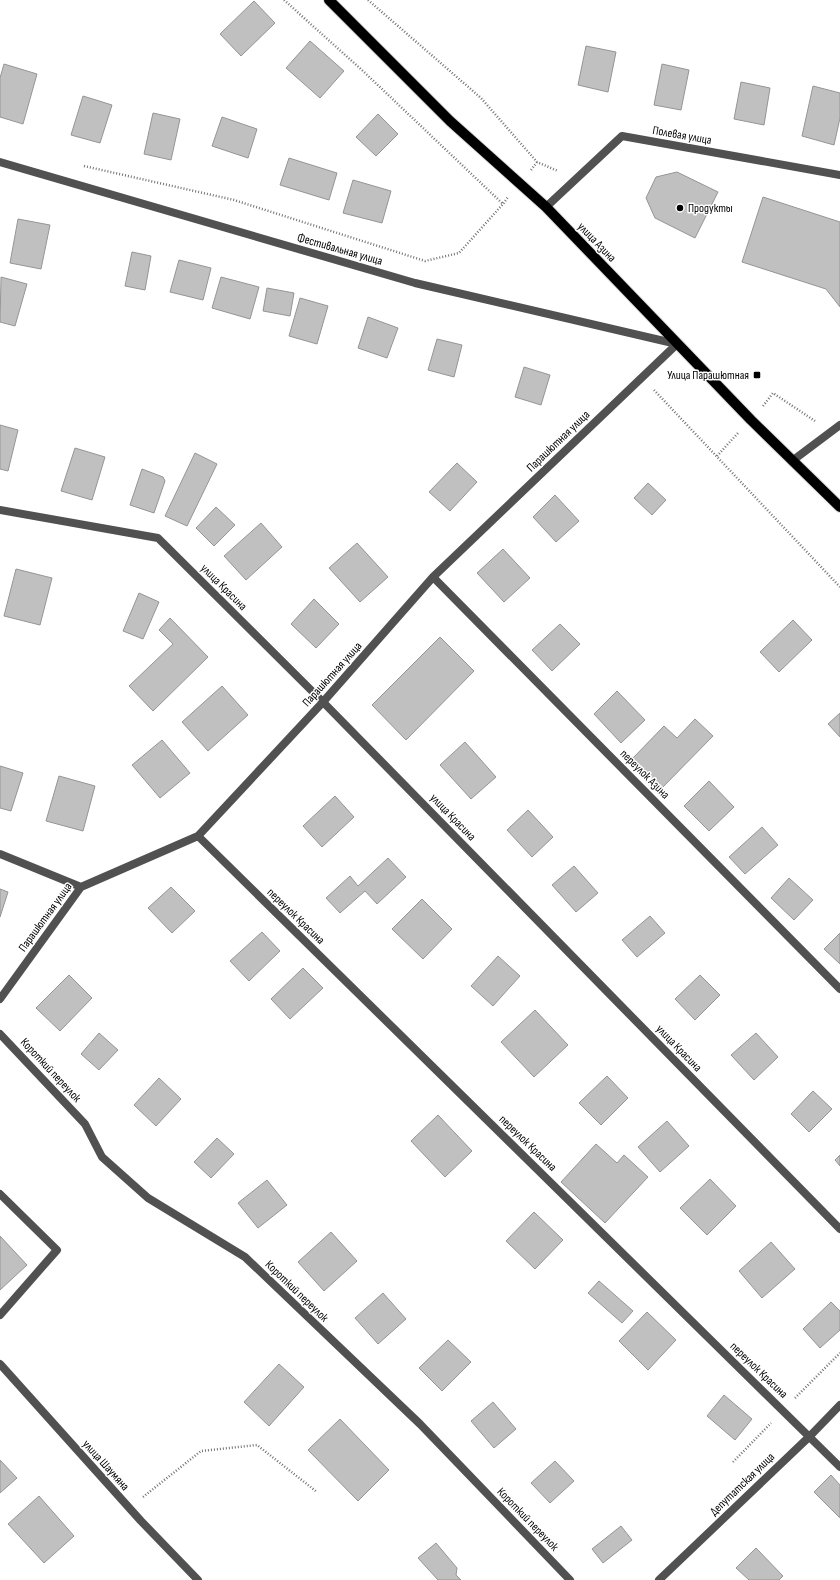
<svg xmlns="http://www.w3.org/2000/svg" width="840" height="1580" font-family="'Sofia Sans Condensed',sans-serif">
  <rect width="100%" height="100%" fill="#fff"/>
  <path fill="#c0c0c0" stroke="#959595" d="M254 1 275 23 241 56 220 34Z
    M310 41 344 71 320 98 286 68Z
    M586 46 616 52 608 92 578 85Z
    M4 64 37 74 23 124 0 117V78Z
    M662 64 689 70 681 110 654 105Z
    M741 82 770 88 764 125 734 119Z
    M813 86 840 93V118L834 145 802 136Z
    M83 96 112 105 100 143 71 135Z
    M153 113 180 119 171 160 144 154Z
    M378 114 398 134 376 156 356 137Z
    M222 117 257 129 248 158 212 146Z
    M289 158 337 173 329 200 280 185Z
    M677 172 718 192 695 238 655 218 646 198 656 177Z
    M353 180 391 191 382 223 343 213Z
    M763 197 840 222V307L826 289 742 262Z
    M18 219 50 225 41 269 10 263Z
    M132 252 151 256 145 290 125 286Z
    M179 260 211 268 203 300 170 292Z
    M1 277 27 284 15 326 0 322Z
    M221 277 259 287 250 319 212 308Z
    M267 288 294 293 290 316 263 311Z
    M300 298 328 306 317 344 289 336Z
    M368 317 398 328 387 358 358 348Z
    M437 339 462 345 454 377 428 370Z
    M524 367 550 375 541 405 515 397Z
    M0 425 18 430 8 471 0 469Z
    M75 448 105 457 92 500 61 491Z
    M195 453 217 464 187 526 165 516Z
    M457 463 477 482 450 511 429 492Z
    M142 469 163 477 165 481 154 513 130 505Z
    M648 483 666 500 652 515 634 498Z
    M555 495 579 521 556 542 533 517Z
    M216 507 235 525 214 546 196 528Z
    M261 523 282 547 246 580 224 556Z
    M357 543 388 577 360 602 329 568Z
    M503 549 530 578 504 602 477 573Z
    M16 569 52 578 40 625 4 616Z
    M139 593 159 602 143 639 123 631Z
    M314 599 339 624 316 648 291 624Z
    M170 618 208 657 153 711 129 686 173 644 159 630Z
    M793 620 812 640 779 672 760 652Z
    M560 624 580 644 552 671 532 650Z
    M440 637 474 671 406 740 372 705Z
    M222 686 248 715 208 751 182 722Z
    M617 691 645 720 621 743 594 714Z
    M840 713V737L828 724Z
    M695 719 713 736 662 788 632 759 664 726 677 738Z
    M162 740 190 773 160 798 132 765Z
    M465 742 496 777 471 799 440 765Z
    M0 766 23 773 11 811 0 808Z
    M59 776 95 786 83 831 46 821Z
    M709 781 734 807 709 831 684 806Z
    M335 796 354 817 322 847 303 826Z
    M528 810 553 837 532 857 507 830Z
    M762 827 778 845 745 874 729 857Z
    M388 858 406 877 377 904 365 891 340 913 326 898 350 876 358 886Z
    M574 866 598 893 576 912 552 885Z
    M789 878 813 900 794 920 771 898Z
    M171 887 195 911 172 933 148 908Z
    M0 889 8 892 0 917Z
    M422 899 452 929 423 959 392 929Z
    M650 916 665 933 637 957 622 940Z
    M262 932 280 951 249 981 230 961Z
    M840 933V964L824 949Z
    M498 956 520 976 493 1006 471 986Z
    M303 968 323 988 290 1019 271 999Z
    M69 975 92 998 60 1031 36 1008Z
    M700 975 720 995 695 1020 675 999Z
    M535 1010 568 1045 534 1077 501 1042Z
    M99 1033 118 1050 99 1070 81 1054Z
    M756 1033 778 1057 754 1080 731 1055Z
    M607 1076 628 1098 601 1125 579 1103Z
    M159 1078 181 1099 156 1126 134 1105Z
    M813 1091 832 1109 809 1132 791 1114Z
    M438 1115 472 1151 445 1177 411 1141Z
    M667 1121 689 1146 660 1172 638 1147Z
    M217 1138 234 1154 211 1178 194 1162Z
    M596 1144 617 1163 624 1155 648 1177 605 1223 561 1182Z
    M840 1155V1166L835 1160Z
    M710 1179 736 1206 707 1235 680 1208Z
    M267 1180 287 1205 258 1228 238 1203Z
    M534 1212 563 1240 535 1269 506 1241Z
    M331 1232 357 1261 324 1291 298 1262Z
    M0 1236 27 1265 0 1290Z
    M771 1242 795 1269 762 1298 739 1271Z
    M599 1281 633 1311 622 1323 588 1293Z
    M383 1293 406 1319 378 1344 355 1318Z
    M831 1302 840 1311V1330L820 1348 803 1329Z
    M647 1312 676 1340 648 1370 619 1341Z
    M448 1340 471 1362 442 1391 419 1368Z
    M279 1364 304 1387 269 1426 244 1402Z
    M724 1395 752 1419 735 1440 707 1416Z
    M493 1402 516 1429 494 1448 471 1421Z
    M340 1419 389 1470 358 1501 308 1450Z
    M0 1460 17 1478 0 1493Z
    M555 1461 574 1481 550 1503 531 1483Z
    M831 1475 840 1485V1518L814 1492Z
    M39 1496 74 1536 44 1563 8 1524Z
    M621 1526 632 1540 603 1563 592 1549Z
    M436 1543 457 1568 456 1575 461 1580H438L418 1558Z
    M756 1548 783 1576 779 1580H749L736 1568Z"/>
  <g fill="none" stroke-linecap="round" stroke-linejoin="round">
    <defs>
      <path id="primary" d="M329 0 450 121 546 207 751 420 840 507"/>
    </defs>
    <use href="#primary" stroke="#dbdbdb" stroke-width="12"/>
    <path stroke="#737373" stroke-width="2.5" stroke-dasharray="1 2" stroke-linecap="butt" d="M284 0 363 71 503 204 508 197
      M368 0 481 98 537 162 558 171
      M84 166 234 200 425 261 459 253 503 204
      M531 170 537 162
      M654 390 840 587
      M763 406 773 393 815 421
      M717 456 738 433
      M795 1398 840 1353
      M733 1462 771 1423
      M143 1497 201 1451 257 1445 317 1492"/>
    <path stroke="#515151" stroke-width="8" d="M0 1194 57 1250 0 1315"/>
    <path stroke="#515151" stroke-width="8" d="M0 162 415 283 677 344
      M546 207 622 136 840 175
      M792 461 840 425
      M0 510 158 538 323 702 840 1229
      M433 577 840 989
      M198 836 840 1467
      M0 854 81 887
      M0 999 81 887 198 836 323 702 433 577 677 344
      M0 1034 85 1124 102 1157 148 1198 245 1257 420 1424 570 1580
      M0 1364 141 1521 198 1580
      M659 1580 810 1436 840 1405"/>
    <use href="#primary" stroke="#000" stroke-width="10"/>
  </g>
  <g fill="#000" stroke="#fff" stroke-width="1.5">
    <circle cx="680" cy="208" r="4"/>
    <rect x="753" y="371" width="8" height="8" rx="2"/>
  </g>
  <g text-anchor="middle" stroke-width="3" stroke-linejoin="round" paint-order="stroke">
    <g font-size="12" fill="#000" stroke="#fff">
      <text transform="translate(682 135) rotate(10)" y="4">Полевая улица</text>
      <text transform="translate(597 242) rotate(46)" y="4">улица Азина</text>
      <text transform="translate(340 249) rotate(16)" y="4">Фестивальная улица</text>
      <text transform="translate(558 441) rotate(-44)" y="4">Парашютная улица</text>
      <text transform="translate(224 587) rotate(45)" y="4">улица Красина</text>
      <text transform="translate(332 674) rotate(-48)" y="4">Парашютная улица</text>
      <text transform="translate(645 774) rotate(45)" y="4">переулок Азина</text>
      <text transform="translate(453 817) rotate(46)" y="4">улица Красина</text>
      <text transform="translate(296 916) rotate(44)" y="4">переулок Красина</text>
      <text transform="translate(45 917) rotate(-54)" y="4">Парашютная улица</text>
      <text transform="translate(679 1048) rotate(46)" y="4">улица Красина</text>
      <text transform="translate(51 1070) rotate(47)" y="4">Короткий переулок</text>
      <text transform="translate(528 1143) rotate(44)" y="4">переулок Красина</text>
      <text transform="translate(297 1291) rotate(44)" y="4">Короткий переулок</text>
      <text transform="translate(759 1370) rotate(44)" y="4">переулок Красина</text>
      <text transform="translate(106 1465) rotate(48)" y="4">улица Шаумяна</text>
      <text transform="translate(742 1484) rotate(-44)" y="4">Депутатская улица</text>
      <text transform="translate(528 1519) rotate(46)" y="4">Короткий переулок</text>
    </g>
    <g font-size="12" fill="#000" stroke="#fff" text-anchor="start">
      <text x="688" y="212">Продукты</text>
      <text x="749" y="379" text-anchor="end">Улица Парашютная</text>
    </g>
  </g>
</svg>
